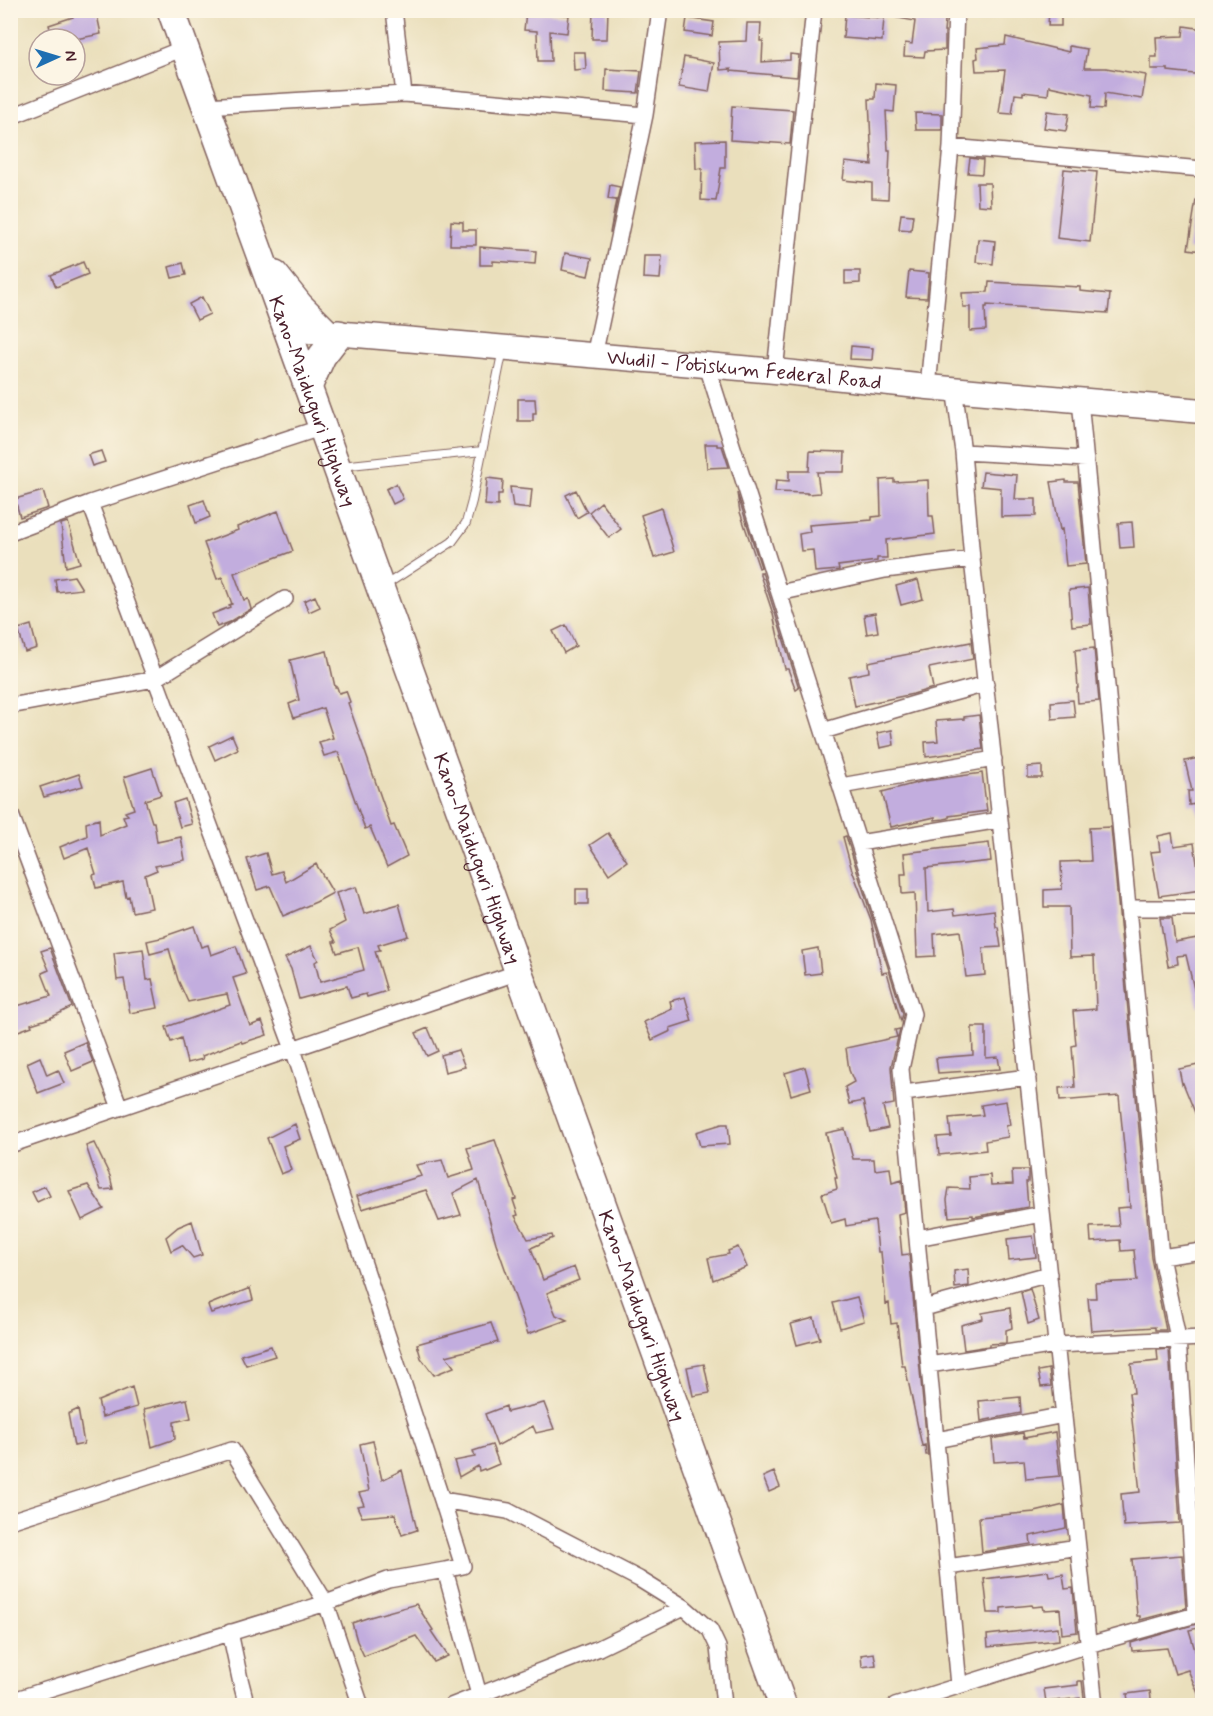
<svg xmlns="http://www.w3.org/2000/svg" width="1213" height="1716" font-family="Mynerve,sans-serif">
  <rect width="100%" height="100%" fill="#fcf5e5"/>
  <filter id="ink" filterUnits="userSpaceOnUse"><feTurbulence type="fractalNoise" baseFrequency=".0167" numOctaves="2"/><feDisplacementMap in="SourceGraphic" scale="12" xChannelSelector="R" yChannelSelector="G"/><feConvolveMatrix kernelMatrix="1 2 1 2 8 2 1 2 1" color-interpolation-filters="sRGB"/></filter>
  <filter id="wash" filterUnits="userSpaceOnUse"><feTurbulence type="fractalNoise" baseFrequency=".008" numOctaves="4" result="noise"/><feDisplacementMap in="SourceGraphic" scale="24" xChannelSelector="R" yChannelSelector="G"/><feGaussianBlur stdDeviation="1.35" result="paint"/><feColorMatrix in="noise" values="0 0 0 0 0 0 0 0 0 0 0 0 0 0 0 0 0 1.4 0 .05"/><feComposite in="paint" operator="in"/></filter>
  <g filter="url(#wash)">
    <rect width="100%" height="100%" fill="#eadfbc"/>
    <g id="blocks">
      <path fill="#c2adde" d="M71 10H96L101 34 76 39H53L49 25 73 17Z
        M593 10H608L607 39H592Z
        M894 10H946L944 31H945V50L925 51 924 57 904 56 905 43 912 44 915 21 893 17Z
        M1049 10H1061V26H1048Z
        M526 12 569 15 567 33 550 31 551 61H538L537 31 524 30Z
        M845 15 884 18 882 41 843 38Z
        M687 18 714 22 712 36 685 32Z
        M747 23H761L760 41H763L762 62 790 60V54L799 55 797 77 731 71V69L720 70 719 42 746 41Z
        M1184 26 1203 29V75L1168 71V69H1151V57H1157L1156 37 1183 36Z
        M1006 37 1069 52V46L1087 49 1084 68H1106L1146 75 1142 99 1105 93 1104 109 1091 108 1092 95 1049 86 1048 95 1023 92V95L1015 94 1012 114 999 113 1005 70 976 71 975 59 978 58 977 48 1005 45Z
        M573 52H585L586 69 574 70Z
        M684 57 714 63 709 92 679 87Z
        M606 69 641 71 638 93 605 91Z
        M876 83 896 85 894 112 886 111 888 150H890L888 199 872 198V183L843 180 845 162 872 165 869 99H875Z
        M732 106 793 110 790 144 730 140Z
        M1047 111 1069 114 1066 131 1044 128Z
        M915 113 942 114V130H916Z
        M725 140V168H721L716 201 701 200 702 168 696 169 695 141Z
        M970 158 983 160 982 174 968 173Z
        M1064 169 1097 172 1090 242 1057 238Z
        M977 183H990L991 206 978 205Z
        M610 185 620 187 610 233 616 200 608 199Z
        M1196 200 1203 201V241L1201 251 1188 249Z
        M901 214 913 215 911 230 899 229Z
        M451 221 463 222V230H476V245H450Z
        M978 239 995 241 993 264 976 262Z
        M480 247 536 251 535 264 493 261V265H480Z
        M565 253 592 258 588 276 562 270Z
        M644 256H662L660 279 643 278Z
        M83 262 88 274 56 287 51 275Z
        M183 263 186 275 172 278 169 267Z
        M845 271H860V283L845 284Z
        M909 271 929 273 927 298 906 297Z
        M989 282 1080 287V291L1110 294 1108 313 987 305V307H985L986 330 970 331V307H963L962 293 988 292Z
        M202 297 210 314 197 320 189 304Z
        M851 346 873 348 872 360 850 359Z
        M518 399H535L536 413H533V421H518Z
        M705 444H717V446H722L729 467 707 468Z
        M101 451 105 462 92 466 88 455Z
        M810 451 845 452 844 472H817L820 493 807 494V493L775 492 776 480 789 481V471H809Z
        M983 472 1017 475 1015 499H1036V516L1001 517V488L981 486Z
        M487 478 503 480 502 494H498V506L485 505Z
        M894 479V482L928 480 929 516H933L935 534 886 540 887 558H877V561L838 566 839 570 815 572 813 550 801 551 799 534 810 532 809 525 872 520V517L881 516 880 480Z
        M1066 480V482H1078L1086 564 1066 566 1062 529 1060 530 1051 482Z
        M396 484 403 499 393 504 386 489Z
        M510 487 532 489 530 509 513 507Z
        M576 490 587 512 577 518 566 495Z
        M43 491 48 508 20 517 15 499Z
        M737 493 761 567 759 568 740 512Z
        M204 500 210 517 196 523 190 505Z
        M601 502 621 529 609 538 589 512Z
        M661 508 674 552 654 558 641 515Z
        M278 511 293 551 234 573 244 600 248 599 251 609 230 622 217 627 212 614 230 607 229 605 232 604 222 577 217 579 204 543 238 530 237 527Z
        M68 522 80 563 66 567 61 524Z
        M1132 522 1134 547 1120 548 1118 523Z
        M760 572H762L799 688 796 690 788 669H785L773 614 760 575Z
        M74 576 82 589 57 592 55 579Z
        M918 580 923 599 901 605 896 586Z
        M1088 588 1091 624 1072 626 1069 590Z
        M315 596 320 607 309 612 304 601Z
        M875 613 878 632 867 634 864 615Z
        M31 625 37 648 25 652 18 629Z
        M566 625 576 646 564 653 553 631Z
        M971 642 973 659 929 668 933 688 913 694 855 706 849 676 869 672 868 662Z
        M1094 648 1099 701 1078 703 1077 688H1078L1075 650Z
        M327 651 335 687H337L339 693 346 691 350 702 348 703 391 826 394 825 407 856 387 867 370 827 365 829 338 752 324 756 319 742 333 738 323 708 294 718 289 704 299 700 290 660Z
        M1073 700 1075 717 1052 719 1051 702Z
        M979 715 983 749 926 757 925 742 938 741 936 721 964 719V717Z
        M892 730 894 745 880 748 877 733Z
        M232 735 238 749 215 760 209 746Z
        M1203 757V815H1198L1195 804 1189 805 1188 791H1192L1185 761Z
        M1042 766V778H1028V767Z
        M152 768 161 795 145 800 152 822H154L157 842 181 837 185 860 155 866 157 870 145 875 152 908 132 912 129 896 126 897 123 882 96 888 93 875 96 874 88 848 64 858 60 847 87 836 86 823 99 819 100 835 126 824 123 816 128 815 125 812 134 809 124 777Z
        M982 773 987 811 949 816V818L944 819 935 820V817L891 827 882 792 924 781Z
        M79 774 83 786 44 797 40 787Z
        M185 799 192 824 180 827 173 803Z
        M1111 827 1151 1258 1166 1330H1155V1327L1091 1331 1088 1298H1096L1095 1283 1137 1281 1134 1250 1121 1251 1120 1240 1091 1242 1090 1227 1119 1226 1117 1208 1130 1207 1119 1096 1060 1101 1059 1088 1075 1087 1072 1046 1076 1045 1073 1011 1096 1009 1094 956 1070 957 1069 907H1044V890L1062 889 1061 862 1091 861 1089 828Z
        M608 833 627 861 609 874 590 845Z
        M1172 833 1174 846 1194 843 1201 890 1159 896 1151 852 1160 851 1158 836Z
        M846 836 903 1014 901 1021 887 972 882 973 871 920 851 867 843 837Z
        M989 843 991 861 926 868 928 912 954 909 955 915 994 910 996 927H998L1001 947 983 948 985 975 966 977 960 931 934 934 935 956 917 957 915 893 902 894 901 874H906L904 853Z
        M266 853 272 874 282 871 286 882 316 864 333 893 316 902 283 916 270 886 257 890 247 859Z
        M356 887 364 914 399 904 408 936 378 945 380 950 375 951 387 991 367 997 366 994 351 998 347 986 299 999 291 969 285 958 311 946 318 960 315 962 320 982 364 970 358 947 337 953 333 942H336L330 930 345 922 336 893Z
        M576 889H588V904H576Z
        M1160 918H1172L1175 942 1203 937V1005L1198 1006 1186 955 1177 956 1178 964 1168 966Z
        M194 926 201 947 208 945 211 955 236 946 246 974 233 978 250 1026 262 1021 267 1035 242 1043 241 1041 202 1056 203 1059 187 1063 181 1038 171 1042 166 1027 230 1005 227 994 188 1002 178 980 169 949 150 954 147 941 165 937V936Z
        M50 948 72 1007 50 1018 31 1024 32 1026 10 1034V1008L51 996 42 973 49 970 41 951Z
        M818 948 821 973 805 975 802 951Z
        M143 949 147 980 152 979 158 1008 130 1013 124 979 117 980 114 953Z
        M685 997 692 1021 670 1028 671 1031 652 1040 644 1022 672 1009 670 1001Z
        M972 1027H986V1058L998 1057 1000 1069 938 1073 936 1058 973 1055Z
        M428 1028 438 1051 427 1056 416 1033Z
        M900 1029 891 1067 894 1104 883 1106 888 1128 870 1132 863 1101 849 1104 845 1087 854 1082 849 1070 846 1048 897 1037 895 1030Z
        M85 1042 93 1062 72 1071 64 1051Z
        M458 1050 465 1067 445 1072 441 1055Z
        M40 1057 47 1075 58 1070 64 1083 38 1093 27 1063Z
        M1203 1064V1079L1196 1081 1203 1097 1202 1130 1183 1083 1182 1084 1179 1069Z
        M805 1067 811 1089 791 1095 785 1073Z
        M1006 1101 1010 1125 1006 1126 1008 1137 985 1141 986 1150 939 1155 937 1137 951 1136 949 1118 983 1115 981 1105Z
        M295 1124 300 1139 283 1146 291 1170 281 1174 267 1138Z
        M722 1124H728L730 1144 700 1146 696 1132Z
        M845 1129 853 1159H874L875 1170 890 1168 892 1183 902 1180 905 1212 898 1214 902 1255 909 1254 928 1455H926L925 1445 922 1446 905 1366H902L897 1323 891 1324 889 1303 886 1304 881 1252H878L875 1221 846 1226 845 1219 831 1223 822 1194 837 1189 835 1178H837L826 1133Z
        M495 1140 516 1199 513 1200 518 1215 515 1216 528 1239 552 1235 553 1238 531 1248 543 1280 574 1267 579 1280 547 1293 556 1315 567 1320 528 1334 496 1243 478 1180 453 1193 461 1215 439 1221 426 1190 362 1209 357 1196 421 1176 416 1165 442 1160 448 1178 474 1170 467 1148Z
        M94 1143 110 1176 113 1189 101 1190 86 1146Z
        M1012 1170H1028V1182H1026L1028 1207 973 1217V1215L949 1217 947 1200 949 1188 970 1189 969 1177 990 1175 991 1185 1013 1184Z
        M88 1185 104 1209 82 1220 69 1191Z
        M45 1186 50 1196 37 1202 32 1192Z
        M192 1221 202 1255 193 1258 182 1245 171 1251 166 1237 178 1227Z
        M1033 1236 1036 1257 1009 1260 1007 1239Z
        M738 1247 747 1267 713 1280 708 1258 729 1254 728 1251Z
        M968 1269 969 1286 955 1288 954 1271Z
        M250 1288 253 1300 211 1313 208 1305Z
        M1030 1289 1039 1320 1028 1324 1021 1292Z
        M857 1297 864 1321 840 1328 833 1303Z
        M1010 1308 1012 1328 1006 1330V1343L989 1344V1346L964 1350 961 1325 983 1319 982 1313Z
        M814 1318 820 1339 797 1345 791 1324Z
        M491 1323 498 1342 470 1350 446 1356 454 1367 434 1375 421 1358 417 1344Z
        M271 1346 275 1356 246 1365 241 1355Z
        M1169 1349 1180 1523 1124 1526 1121 1494 1140 1492 1129 1393H1134L1131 1364 1158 1361 1157 1350Z
        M704 1364 710 1393 693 1396 687 1367Z
        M1049 1369 1051 1386 1041 1387 1038 1371Z
        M132 1387 137 1407 102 1417 98 1401Z
        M1020 1397 1021 1413 981 1421 979 1401Z
        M187 1399 191 1418 174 1422 175 1439 152 1447 144 1409Z
        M544 1403 554 1429 536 1433 533 1426 497 1446 485 1414 506 1406 507 1412Z
        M78 1409 84 1444 74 1446 68 1414Z
        M1055 1432 1060 1476 1026 1479 1024 1460 994 1462 992 1439 1023 1433 1024 1438Z
        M373 1441 382 1480 402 1470 417 1530 402 1535 395 1514 362 1517 357 1506 364 1505 359 1493 369 1491 360 1444Z
        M492 1445 499 1464 485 1470 484 1469 479 1471 478 1466 459 1477 454 1461 475 1457 473 1451Z
        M774 1472 780 1487 769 1492 763 1477Z
        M1064 1505 1066 1528 1030 1536 1031 1544 982 1552 979 1517 1035 1512Z
        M1182 1555 1186 1608 1140 1620V1616H1137L1132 1559Z
        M1048 1571 1049 1576 1063 1574 1065 1589 1073 1588 1077 1632 1062 1634 1060 1609 1044 1610 1043 1606 1033 1607 1032 1605 1001 1608V1613H988L984 1579Z
        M416 1604 433 1630 431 1631 448 1656 434 1662 416 1636 364 1656 357 1641 352 1623 370 1617Z
        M1203 1622V1627L1189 1630 1203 1677V1705L1188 1670 1175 1674 1167 1648 1132 1651 1131 1643Z
        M1058 1627 1059 1640 988 1647 987 1635Z
        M874 1653 876 1665 862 1667 861 1655Z
        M1078 1681H1082L1085 1706H1080V1698L1046 1702 1044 1689 1078 1685Z
        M1150 1691 1152 1706H1129L1127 1694Z"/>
    </g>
  </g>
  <g filter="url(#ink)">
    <use href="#blocks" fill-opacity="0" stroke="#82625e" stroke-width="1.5"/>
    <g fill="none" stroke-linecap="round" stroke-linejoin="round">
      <defs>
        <path id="lane" d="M341 466 482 451
          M384 586 452 542 466 523 472 501 503 349"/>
        <path id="street" d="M394 10 404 94
          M206 106 404 94 645 115
          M10 117 184 48
          M951 147 1202 169
          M594 356 645 115 660 10
          M707 366 913 1014 901 1069 959 1685
          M775 371 814 10
          M928 387 951 147 956 10
          M954 388 963 452 972 559 1095 1706
          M963 452 1086 459
          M90 503 293 1049 442 1500 463 1566 445 1570 479 1695
          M10 533 90 503 323 427
          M779 593 885 570 972 559
          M10 706 155 679 285 599
          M823 731 931 699 986 684
          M841 786 994 759
          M10 812 120 1108
          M859 843 1000 820
          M1128 908H1202
          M904 1093 1028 1077
          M10 1145 519 972
          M917 1238 1042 1214
          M1161 1257 1202 1251
          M924 1308 1049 1274
          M929 1365 1056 1345 1202 1338
          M936 1440 1064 1415
          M442 1500 508 1511 639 1579 684 1607 710 1630 718 1647 724 1706
          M10 1521 232 1450 326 1603 361 1706
          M948 1567 1078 1547
          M230 1632 240 1679 247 1706
          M10 1701 326 1603 388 1580 445 1570
          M451 1706 599 1648 684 1607
          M895 1706 1088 1645 1196 1615 1178 1338 1161 1257 1080 400"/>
        <g id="primary">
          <path id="s1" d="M287 329 775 371 928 387 1202 411"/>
        </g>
        <g id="highway">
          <path id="s2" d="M171 10 287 329 783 1706"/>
          <path d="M275 275 299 305 326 332"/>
          <path d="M308 387 322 356 339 334"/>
        </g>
      </defs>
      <use href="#lane" stroke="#82625e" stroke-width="10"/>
      <use href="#street" stroke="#82625e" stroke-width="18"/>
      <use href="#primary" stroke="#82625e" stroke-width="27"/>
      <use href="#highway" stroke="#82625e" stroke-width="30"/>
      <use href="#lane" stroke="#fff" stroke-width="8"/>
      <use href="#street" stroke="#fff" stroke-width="15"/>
      <use href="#primary" stroke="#fff" stroke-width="24"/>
      <use href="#highway" stroke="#fff" stroke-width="27"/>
    </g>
  </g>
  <g text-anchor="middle" stroke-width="6" stroke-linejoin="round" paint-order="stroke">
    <g font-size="21" fill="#4a1f2b" stroke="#fcf5e5">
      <text dy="7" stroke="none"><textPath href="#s1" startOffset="459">Wudil - Potiskum Federal Road</textPath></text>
      <text dy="7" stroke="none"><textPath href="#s2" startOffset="416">Kano-Maiduguri Highway</textPath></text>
      <text dy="7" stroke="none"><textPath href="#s2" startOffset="902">Kano-Maiduguri Highway</textPath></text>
      <text dy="7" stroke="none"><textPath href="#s2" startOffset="1388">Kano-Maiduguri Highway</textPath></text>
    </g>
  </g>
  <rect width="1213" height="1716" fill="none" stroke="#fcf5e5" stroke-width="36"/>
  <g transform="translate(57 57) rotate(86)"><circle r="28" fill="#fcf5e5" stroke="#b59f9b" stroke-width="1.5"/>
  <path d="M0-4.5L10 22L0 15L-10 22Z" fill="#1f6fb2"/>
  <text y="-9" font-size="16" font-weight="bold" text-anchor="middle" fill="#4a1f2b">N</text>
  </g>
</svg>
